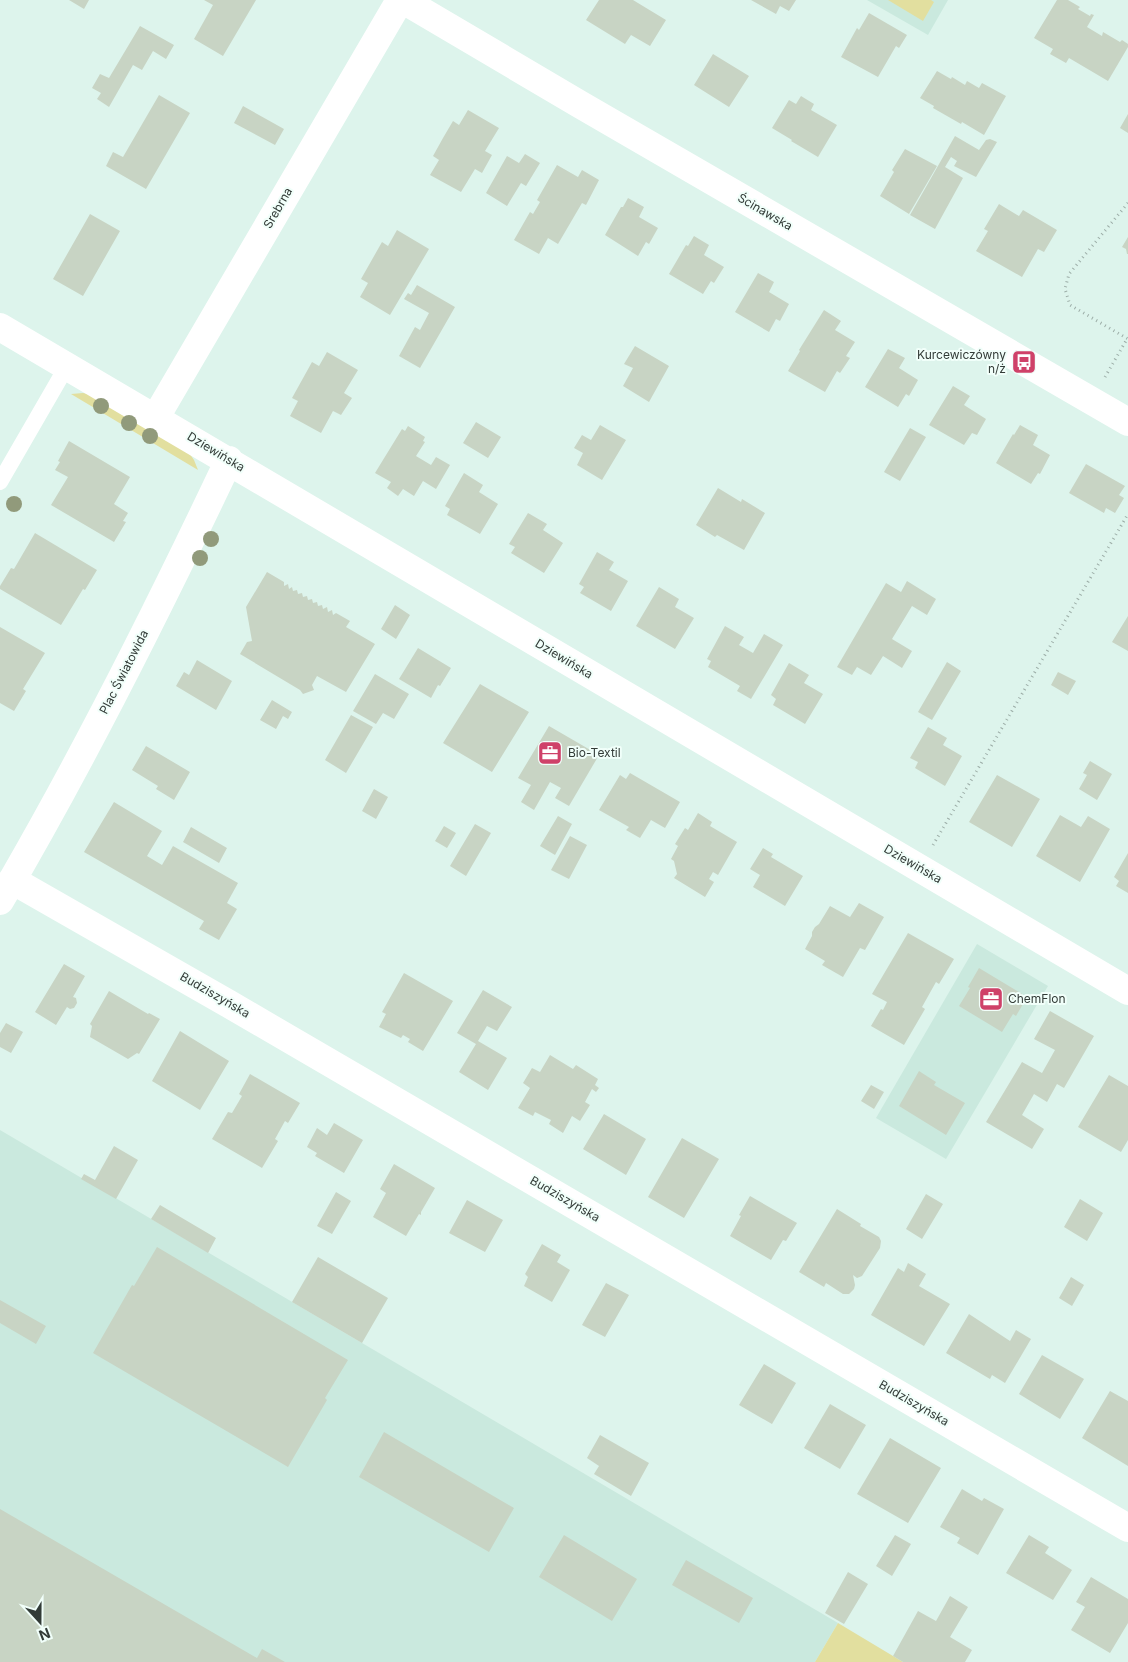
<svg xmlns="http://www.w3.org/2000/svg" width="1128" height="1662" font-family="Inter,sans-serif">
  <rect width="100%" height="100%" fill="#ddf4ec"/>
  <path fill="#cae9de" d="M867 0H948L928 35Z
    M977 944 1048 986 946 1159 876 1118Z
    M0 1130 838 1623 815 1662H0Z"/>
  <path fill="#e2df9f" d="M888 0H931L934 2 923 21Z
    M83 393 94 395 187 450 194 460 198 470 71 394Z
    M838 1623 903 1662H815Z"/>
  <path fill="#c8d4c4" d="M69 0H89L84 9Z
    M204 0H256L223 56 194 39 213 5Z
    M599 0H633L666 20 650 46 631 35 625 44 586 20Z
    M751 0H796L789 11 780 6 776 14Z
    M1057 0H1068L1080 7 1078 9 1090 16 1091 14 1094 15 1087 27 1102 36 1103 32 1120 42 1122 40 1128 44V47L1108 81 1069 58 1066 63 1050 54 1053 49 1034 38Z
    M869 13 907 35 899 48 896 46 878 77 841 57 857 28 859 30Z
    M140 26 174 45 166 59 153 51 142 70 133 65 109 107 97 99 101 93 92 88 100 74 109 78Z
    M713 54 749 76 729 107 694 85Z
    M937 71 951 79 952 77 965 85 967 81 979 88 982 83 1006 96 984 135 962 122 961 124 933 108 934 106 920 98Z
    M159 95 190 113 146 189 106 166 113 152 123 157Z
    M801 96 814 104 811 110 837 125 818 157 791 141 792 140 772 128 789 100 796 104Z
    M243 106 284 129 275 145 234 123Z
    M468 110 499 128 485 151 492 155 482 173 475 169 461 192 430 175 439 160 433 156 443 138 453 121 459 125Z
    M1128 114V133L1120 128Z
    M955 136 979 150 986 140 990 139 997 142 976 177 954 166 957 161 951 157 945 167 963 178 935 229 910 215Z
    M905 149 937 166 909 214 880 196 894 172 892 170Z
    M525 154 540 163 526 186 521 183 507 206 486 193 507 156 519 163Z
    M557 165 578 177 582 170 599 180 586 205 582 203 558 244 548 238 539 254 514 240 530 212 533 214 540 202 537 200Z
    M628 198 644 207 639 217 658 228 649 244 646 242 638 256 605 235 621 207H623Z
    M999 204 1019 216 1023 210 1057 230 1044 252 1038 249 1022 277 976 251 988 231 984 229Z
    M90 214 120 231 83 296 53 279Z
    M397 230 429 249 390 315 360 297 368 283 361 279 382 242 388 246Z
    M694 236 709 245 704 255 724 267 714 283 711 281 703 294 669 274 686 245 688 246Z
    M1128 237V254H1127L1126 249 1122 247Z
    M758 273 774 282 769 292 789 304 780 321 776 319 769 332 735 312Z
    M417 285 455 307 420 368 399 356 415 327 420 330 429 313 404 299 408 293 411 295Z
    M824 310 841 321 835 330 855 342 846 356 850 358 840 373 837 371 825 392 788 371 800 351 799 350Z
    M635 346 669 366 649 402 623 386 633 368 624 364Z
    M888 349 905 358 899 368 918 380 909 396 906 394 898 407 865 387Z
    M327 352 358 370 344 393 352 398 341 415 333 411 321 433 290 416 298 401 292 398 312 362 319 366Z
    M953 386 970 396 964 405 986 419 977 435 972 433 964 445 929 425Z
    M476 422 501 437 488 458 463 443Z
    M600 425 626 440 602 480 577 465 583 453 574 448 582 435 591 440Z
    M1020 425 1038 435 1033 445 1050 455 1040 474 1038 473 1031 484 996 463 1013 434 1014 435Z
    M408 426 425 437 423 441 425 442 416 456 431 465 436 457 450 465 436 489 423 481 414 496 403 489 398 496 387 488 391 482 375 473 402 429 405 431Z
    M910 428 926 437 900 481 884 472Z
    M69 441 130 477 114 504 128 513 123 521 126 522 114 542 51 505 68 477 55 470 60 462 58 461Z
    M1086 464 1125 486 1119 495 1124 498 1115 513 1106 508 1104 513 1069 493Z
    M464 473 483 485 479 492 498 504 480 534 447 515 450 509 445 506Z
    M718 488 741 502 742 499 765 513 744 550 717 535 715 537 696 525Z
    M528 513 547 524 543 530 563 543 544 573 511 553 515 547 509 544Z
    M35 533 97 570 85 590 83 589 61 625 0 589V586L11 568 14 569Z
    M597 552 614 562 609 570 628 581 611 611 580 593 584 587 579 584Z
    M267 572 284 582V586L288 584 289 589 292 587 293 591 297 590 298 594 302 593 303 597 307 596 308 600 312 599 313 603 317 602 318 606 322 605 323 609 327 607 328 612 332 610 333 615 336 613 350 621 346 627 375 644 346 692 317 676 312 685 314 690 303 694 300 690 240 654 247 642 252 641 246 607Z
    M907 581 936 599 927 615 912 606 892 639 912 651 902 668 883 656 871 675 857 667 852 675 837 667 886 583 901 592Z
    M659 587 679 599 675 607 694 618 675 649 636 626Z
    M395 605 410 615 396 639 381 629Z
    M1128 616V651L1112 642Z
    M725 626 744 637 739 645 753 653 764 634 783 645 751 699 737 691 740 686 708 667 711 661 707 659Z
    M0 627 45 653 23 689 26 691 14 711 0 703Z
    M418 648 451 668 440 686 438 685 431 698 399 679Z
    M197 660 232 681 216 710 176 686 184 672 189 675Z
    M947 662 961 671 932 720 918 712Z
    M789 663 809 675 804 683 823 694 805 724 773 705 776 699 771 695Z
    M1058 672 1076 681 1068 695 1051 685Z
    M375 674 409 694 394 719 383 713 376 724 353 711Z
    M480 684 529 712 492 772 443 743Z
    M272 700 292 712 288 719 283 716 276 729 260 720Z
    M351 715 373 727 346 773 325 760Z
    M549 726 599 755 569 806 555 798 561 788 550 782 534 810 521 802 531 785 518 778Z
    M928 727 947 738 943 745 962 756 945 786 915 768 918 762 910 758Z
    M146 746 190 772 174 800 156 789 158 786 132 770Z
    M1090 761 1112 774 1097 800 1079 789 1087 775 1083 773Z
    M630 773 680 802 665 828 651 820 640 838 626 830 629 827 599 810 620 775 626 779Z
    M997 775 1040 799 1012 847 969 822Z
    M374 789 388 797 376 819 362 811Z
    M114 802 162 831 147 856 162 865 173 846 238 883 227 903 237 909 219 940 199 929 204 921 84 852Z
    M698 813 712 822 710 826 737 842 718 875 713 872 709 879 714 882 705 897 674 878 677 874 674 861 671 859 678 846 675 844 685 828 688 830Z
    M1060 815 1081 827 1088 816 1110 829 1080 882 1036 856Z
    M558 816 572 824 555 855 540 846Z
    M475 824 491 833 466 876 450 866Z
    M444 826 456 833 447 848 435 841Z
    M191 827 227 848 219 863 183 842Z
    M570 836 587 845 569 879 551 870Z
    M763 848 773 854 771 857 803 876 785 906 753 887 760 875 750 869Z
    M1128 853V893L1116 886 1119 881 1114 877Z
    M859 903 884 917 865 950 860 948 843 977 822 965 825 961 805 949 812 936V932L815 927 819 924 830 906 850 917Z
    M908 933 954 959 939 984 936 982 922 1007 925 1009 904 1045 871 1026 881 1009 883 1010 887 1002 872 994Z
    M64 964 85 976 73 997 76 998 77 1003 74 1008 70 1009 67 1007 56 1025 35 1012Z
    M979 968 1027 997 1016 1016 1013 1014 1002 1032 959 1006 970 988 968 987Z
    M404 973 453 1001 423 1051 408 1042 410 1039 403 1035 401 1038 379 1027 386 1014 382 1012Z
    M483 990 512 1007 497 1031 487 1026 478 1041 507 1058 488 1090 459 1072 476 1044 457 1033Z
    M109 991 148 1014 149 1013 160 1019 139 1054 137 1053 128 1059 90 1037 92 1026 90 1024Z
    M1050 1011 1094 1036 1064 1088 1057 1084 1047 1102 1034 1094 1022 1115 1044 1129 1032 1149 986 1122 1022 1062 1042 1073 1055 1050 1034 1039Z
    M6 1023 23 1032 11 1053 0 1047V1033Z
    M180 1031 229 1061 200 1110 152 1081Z
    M550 1055 573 1069 576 1065 598 1079 595 1085 599 1088 596 1092 592 1089 585 1102 590 1105 580 1121 572 1116 563 1133 549 1124 551 1120 535 1112 533 1116 518 1108 530 1088 523 1083 532 1068 540 1072Z
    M919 1071 936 1082 934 1085 965 1103 946 1135 899 1106Z
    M250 1074 300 1103 288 1123 285 1121 275 1139 278 1141 262 1168 212 1139 228 1112 232 1113 242 1096 239 1094Z
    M1109 1075 1128 1086V1140L1121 1152 1078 1127Z
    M871 1085 884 1092 874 1109 861 1101Z
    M604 1114 646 1139 626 1175 583 1149Z
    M334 1123 363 1140 344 1173 315 1156 317 1153 307 1147 317 1128 327 1135Z
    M682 1138 719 1159 684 1218 648 1197Z
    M114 1146 138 1160 116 1199 81 1179 84 1174 95 1180Z
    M394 1164 435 1188 421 1212V1215L419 1214 406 1236 373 1217 386 1193 380 1189Z
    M336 1192 351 1201 332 1234 317 1226Z
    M926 1194 943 1204 922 1239 906 1229Z
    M750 1196 797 1223 786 1241 783 1240 771 1260 730 1236 741 1216 739 1215Z
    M1080 1199 1103 1213 1087 1241 1064 1227Z
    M467 1200 503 1220 485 1252 449 1233Z
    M160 1205 216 1238 208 1253 151 1219Z
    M837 1209 861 1224 860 1226 879 1237 881 1241 880 1248 862 1276 857 1278 853 1275 855 1285 854 1289 849 1294H843L826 1283 824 1287 799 1272Z
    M542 1244 561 1255 557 1262 570 1270 552 1302 524 1286 528 1277 525 1274Z
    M157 1247 348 1360 325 1398 327 1400 288 1467 93 1353 132 1285 134 1286Z
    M318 1257 388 1298 362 1343 292 1302Z
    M908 1263 926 1274 919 1286 950 1304 924 1346 871 1315 898 1268 904 1272Z
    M1071 1277 1084 1285 1072 1306 1059 1298Z
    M606 1283 629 1295 605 1337 582 1325Z
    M0 1300 46 1326 36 1344 0 1323Z
    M969 1314 1010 1341 1016 1330 1031 1339 1005 1383 992 1375 990 1379 946 1353Z
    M1042 1355 1084 1379 1060 1419 1019 1394Z
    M764 1364 796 1383 772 1424 739 1405Z
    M1110 1391 1128 1401V1466L1082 1438Z
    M830 1404 866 1425 840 1469 804 1448Z
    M384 1432 514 1508 489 1552 359 1477Z
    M600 1435 649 1463 631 1496 594 1474 599 1466 587 1458Z
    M890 1438 941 1468 908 1523 857 1494Z
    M962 1489 982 1501 984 1498 1004 1509 978 1555 957 1543 960 1538 940 1527Z
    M0 1509 257 1658 262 1649 285 1662H0Z
    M564 1535 637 1579 612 1621 539 1577Z
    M895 1535 911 1544 892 1576 876 1566Z
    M1029 1535 1049 1547 1045 1553 1072 1570 1053 1600 1006 1573Z
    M686 1560 753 1598 739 1623 672 1585Z
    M848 1572 868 1584 844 1624 825 1613Z
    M1091 1577 1128 1599V1623L1110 1653 1071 1630 1085 1607 1076 1602Z
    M950 1596 968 1607 950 1637 972 1650 965 1662H903L893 1656 918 1611 936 1621Z"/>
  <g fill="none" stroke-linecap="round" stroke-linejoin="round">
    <path stroke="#9cada7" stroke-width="3" stroke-dasharray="1 4" stroke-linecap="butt" d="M1128 203 1069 274 1065 289 1070 305 1128 339
      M1105 377 1127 339
      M933 845 1128 514"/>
    <path stroke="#fff" stroke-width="16" d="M0 482 67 366"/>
    <path stroke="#fff" stroke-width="28" d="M403 0 581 105 1128 422
      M0 327 1128 991
      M156 417 400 0
      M12 880 229 1004 1128 1528
      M0 901C84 758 158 610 229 460"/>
  </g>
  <g fill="#919a7b">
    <circle cx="101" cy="406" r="8"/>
    <circle cx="129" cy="423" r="8"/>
    <circle cx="150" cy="436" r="8"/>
    <circle cx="14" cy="504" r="8"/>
    <circle cx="211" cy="539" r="8"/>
    <circle cx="200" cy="558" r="8"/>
  </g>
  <defs>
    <symbol id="bus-square" viewBox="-11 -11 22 22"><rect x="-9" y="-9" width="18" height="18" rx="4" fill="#cf4169" stroke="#f1fffa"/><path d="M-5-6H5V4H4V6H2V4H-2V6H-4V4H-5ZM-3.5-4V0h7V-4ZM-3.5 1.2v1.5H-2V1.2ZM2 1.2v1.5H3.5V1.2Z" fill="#fff"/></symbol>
    <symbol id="office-square" viewBox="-11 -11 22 22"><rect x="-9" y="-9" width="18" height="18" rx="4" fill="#cf4169" stroke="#f1fffa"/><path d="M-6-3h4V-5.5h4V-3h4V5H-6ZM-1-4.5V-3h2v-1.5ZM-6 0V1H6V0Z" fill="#fff"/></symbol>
  </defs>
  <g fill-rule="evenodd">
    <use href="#bus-square" x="1010" y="348" width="28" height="28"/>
    <use href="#office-square" x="536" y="739" width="28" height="28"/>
    <use href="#office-square" x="977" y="985" width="28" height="28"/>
  </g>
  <g text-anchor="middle" stroke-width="4" stroke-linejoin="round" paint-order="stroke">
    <g font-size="12" fill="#323b37" stroke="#f1fffa">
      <text transform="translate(278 208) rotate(-60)" y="4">Srebrna</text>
      <text transform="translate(765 212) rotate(30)" y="4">Ścinawska</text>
      <text transform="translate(216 452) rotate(31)" y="4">Dziewińska</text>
      <text transform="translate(564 659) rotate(31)" y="4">Dziewińska</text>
      <text transform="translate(124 672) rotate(-63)" y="4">Plac Światowida</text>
      <text transform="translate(913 864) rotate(30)" y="4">Dziewińska</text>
      <text transform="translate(215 995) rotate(30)" y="4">Budziszyńska</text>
      <text transform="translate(565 1199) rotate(30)" y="4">Budziszyńska</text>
      <text transform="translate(914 1403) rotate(30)" y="4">Budziszyńska</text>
    </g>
    <g font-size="12" fill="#323b37" stroke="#f1fffa" text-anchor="start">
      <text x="1006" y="359" text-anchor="end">Kurcewiczówny<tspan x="1006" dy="14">n/ż</tspan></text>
      <text x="568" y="757">Bio-Textil</text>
      <text x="1008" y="1003">ChemFlon</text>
    </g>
  </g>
  <g transform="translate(40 1622) rotate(159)" stroke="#f1fffa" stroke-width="4" paint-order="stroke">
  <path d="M0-4L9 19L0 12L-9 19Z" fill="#323b37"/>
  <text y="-8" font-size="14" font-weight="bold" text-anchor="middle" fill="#323b37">N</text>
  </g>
</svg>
